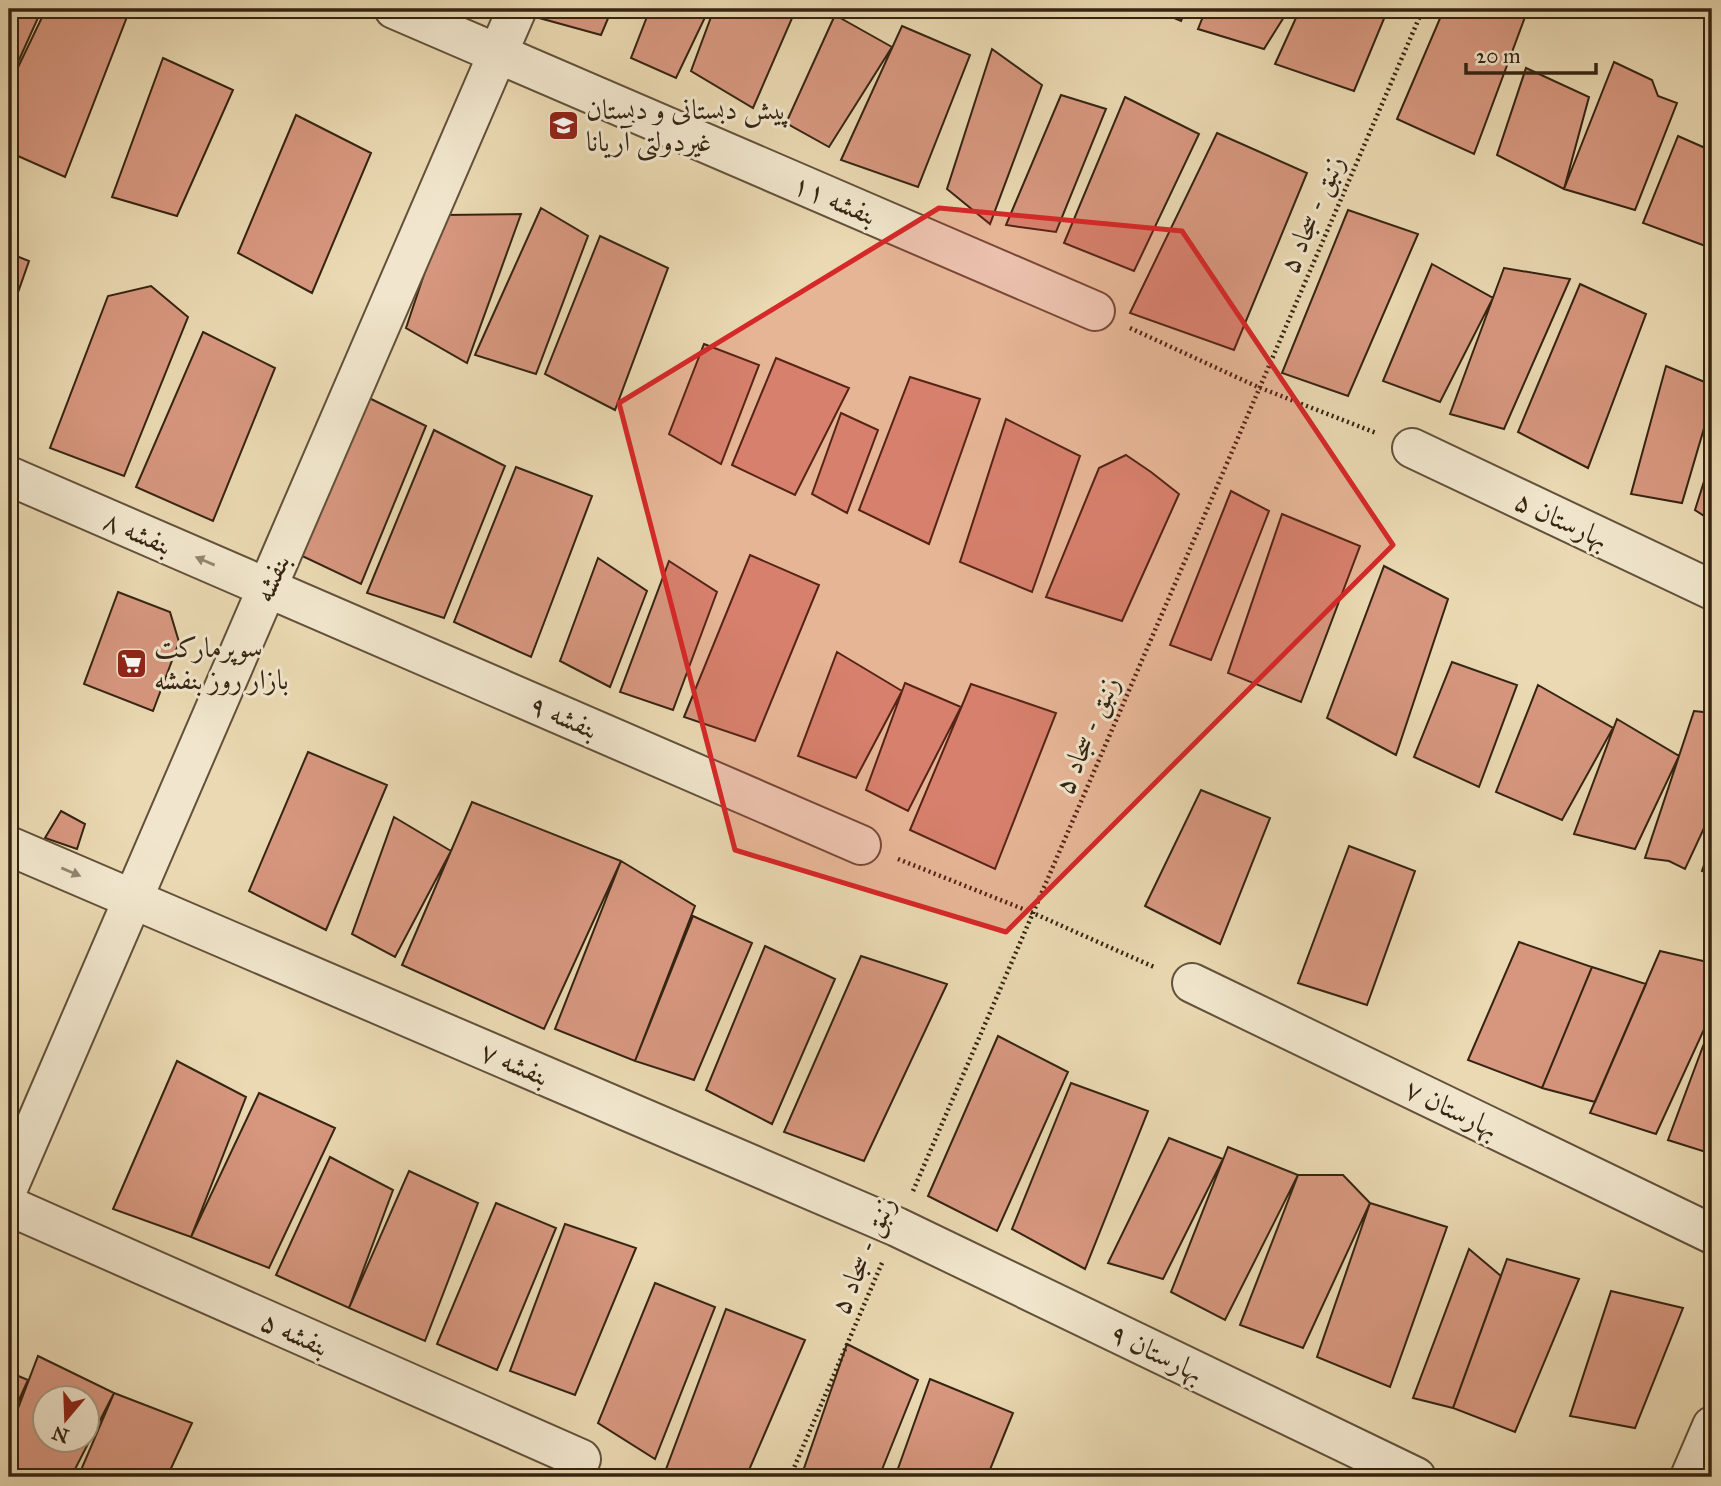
<svg xmlns="http://www.w3.org/2000/svg" width="1721" height="1486" font-family="'IM FELL Great Primer',Amiri,serif">
  <rect width="100%" height="100%" fill="#ead9b2"/>
  <filter id="stains"><feTurbulence type="fractalNoise" baseFrequency=".00286" numOctaves="4"/><feColorMatrix values="0 0 0 0 .2 0 0 0 0 .09 0 0 0 0 .02 0 0 0 .5 -.17"/></filter>
  <radialGradient id="worn" r=".72"><stop offset=".6" stop-color="#630" stop-opacity="0"/><stop offset="1" stop-color="#630" stop-opacity=".3"/></radialGradient>
  <path fill="#d7977f" stroke="#352412" stroke-width="2" fill-rule="evenodd" d="M9 9H42L9 82Z
    M46 9H130L65 177 9 152V86Z
    M535 9H612L601 35 532 16Z
    M650 9H709L676 78 631 58Z
    M714 9H796L753 108 691 71Z
    M1153 9H1186L1181 21Z
    M1206 9H1289L1264 49 1198 29Z
    M1300 9H1388L1354 91 1275 64Z
    M1444 9H1528L1474 154 1397 119Z
    M835 15 892 47 829 147 786 123Z
    M902 26 970 55 918 187 841 160Z
    M992 49 1042 85 990 224 947 189Z
    M163 58 233 90 177 216 112 197Z
    M1614 62 1652 80 1658 96 1677 103 1635 210 1564 189Z
    M1526 68 1589 97 1564 189 1497 155Z
    M1061 95 1106 109 1056 232 1006 225Z
    M1125 97 1199 134 1134 271 1064 243Z
    M296 115 371 153 312 293 238 253Z
    M1217 133 1307 173 1234 350 1130 313Z
    M1678 136 1712 151 1711 248 1643 223Z
    M541 208 588 236 536 374 475 355Z
    M1348 210 1418 234 1348 396 1282 373Z
    M521 214 467 363 406 328 444 215Z
    M600 236 668 268 615 410 545 374Z
    M9 253 29 261 9 318Z
    M1432 264 1493 298 1440 402 1383 381Z
    M1504 268 1570 279 1504 429 1450 414Z
    M1580 284 1646 314 1588 468 1518 432Z
    M151 286 188 317 124 476 50 448 108 296Z
    M203 332 275 368 213 521 136 487Z
    M704 344 759 365 721 464 669 434Z
    M776 358 849 388 795 495 732 465Z
    M1666 366 1712 385V401L1682 503 1631 494Z
    M910 377 980 399 929 544 859 510Z
    M361 394 426 426 361 584 298 554Z
    M841 413 878 430 847 513 812 494Z
    M1006 419 1080 456 1032 592 960 562Z
    M434 430 505 466 444 618 367 593Z
    M1126 455 1151 472 1179 494 1122 621 1046 597 1099 468Z
    M1712 456V521L1695 510Z
    M516 467 592 496 531 657 454 622Z
    M1231 491 1269 511 1211 660 1170 645Z
    M1282 514 1360 546 1301 702 1228 673Z
    M750 555 819 585 755 741 684 717Z
    M598 558 647 591 610 687 560 661Z
    M669 561 717 592 673 710 620 692Z
    M1384 566 1448 599 1396 755 1327 718Z
    M118 592 170 612 179 642 153 711 84 684Z
    M837 652 902 691 856 778 798 756Z
    M1452 662 1517 685 1479 787 1414 757Z
    M905 683 961 707 908 811 866 790Z
    M971 684 1056 713 995 869 910 830Z
    M1538 685 1613 728 1562 820 1496 792Z
    M1694 711 1712 713V811L1685 869 1669 861 1645 858Z
    M1617 719 1679 756 1635 849 1574 834Z
    M308 752 387 785 326 930 249 891Z
    M1201 790 1270 818 1220 944 1145 906Z
    M472 802 621 861 544 1029 402 965Z
    M61 811 85 824 77 849 45 838Z
    M394 817 451 851 395 957 352 934Z
    M1712 842V875L1702 871Z
    M1349 846 1415 871 1367 1005 1298 983Z
    M621 861 695 906 635 1061 555 1029Z
    M693 916 752 943 694 1080 635 1061Z
    M1519 942 1592 967 1542 1088 1468 1060Z
    M765 946 835 979 772 1124 706 1090Z
    M1660 951 1712 963V1012L1656 1134 1590 1113Z
    M861 956 947 984 864 1161 784 1132Z
    M1592 967 1646 984 1595 1102 1542 1088Z
    M1712 1022V1154L1668 1140Z
    M998 1036 1068 1072 997 1231 928 1196Z
    M177 1061 246 1097 191 1237 113 1209Z
    M1071 1083 1148 1111 1085 1269 1012 1229Z
    M259 1093 335 1128 269 1268 191 1237Z
    M1169 1138 1223 1159 1163 1279 1108 1263Z
    M1228 1147 1298 1175 1225 1320 1171 1292Z
    M330 1157 393 1190 349 1308 276 1275Z
    M409 1171 478 1203 425 1341 349 1308Z
    M1298 1175H1343L1370 1203 1303 1348 1240 1325Z
    M496 1203 556 1228 497 1370 437 1344Z
    M1370 1203 1447 1227 1390 1387 1317 1357Z
    M565 1224 636 1248 575 1395 510 1371Z
    M1469 1249 1501 1276 1453 1408 1413 1398Z
    M1507 1259 1579 1279 1515 1432 1453 1408Z
    M655 1283 715 1307 655 1459 598 1423Z
    M1611 1291 1683 1308 1635 1428 1570 1416Z
    M726 1309 805 1340 746 1477H678L665 1472Z
    M847 1344 918 1380 879 1477H801Z
    M38 1356 114 1393 71 1477H9V1432ZM46 1398H88V1440H46Z
    M9 1372 28 1380 9 1422Z
    M930 1379 1013 1413 987 1477H895Z
    M114 1393 192 1423 167 1477H78Z"/>
  <g fill="none" stroke-linecap="round" stroke-linejoin="round">
    <defs>
      <path id="minor" d="M394 9 1095 311
        M1412 448 1712 590
        M9 476 861 845
        M9 846 897 1227 1416 1477
        M1192 983 1712 1234
        M9 1186 517 9
        M9 1206 581 1459
        M1690 1477 1712 1426"/>
    </defs>
    <use href="#minor" stroke="#62513a" stroke-width="42"/>
    <path stroke="#352412" stroke-width="4.5" stroke-dasharray="2 3.5" stroke-linecap="butt" d="M1130 328 1258 387 1376 433
      M898 859 1033 913 1154 967
      M913 1191 1423 9
      M790 1477 882 1263"/>
    <use href="#minor" stroke="#f1e6cd" stroke-width="38"/>
  </g>
  <defs><path id="oneway-solid" d="M-6-.8H1V-3.2L6.5 0L1 3.2V.8H-6Z" transform="scale(1.75)"/></defs>
  <g fill="#938570">
    <use href="#oneway-solid" transform="translate(205 561) rotate(-157)"/>
    <use href="#oneway-solid" transform="translate(71 872) rotate(23)"/>
  </g>
  <path fill="#d62828" fill-opacity="0.2" stroke="#d62828" stroke-width="5" stroke-linejoin="round" d="M939 208 1182 231 1393 545 1006 932 735 850 619 403Z"/>
  <defs>
    <symbol id="school-square" viewBox="-11 -11 22 22"><rect x="-9" y="-9" width="18" height="18" rx="4" fill="#8f2418" stroke="#f1e6cd"/><path d="M0-5L7-2L0 1L-7-2ZM-4 1L0 2.5L4 1V4Q0 6-4 4Z" fill="#fff"/></symbol>
    <symbol id="supermarket-square" viewBox="-11 -11 22 22"><rect x="-9" y="-9" width="18" height="18" rx="4" fill="#8f2418" stroke="#f1e6cd"/><path d="M-6-5.5h2.5l.6 2H6L4.5 2H-2.5L-4.4-4H-6ZM-1.5 3.2a1.3 1.3 0 1 0 .1 0ZM3 3.2a1.3 1.3 0 1 0 .1 0Z" fill="#fff"/></symbol>
  </defs>
  <g fill-rule="evenodd">
    <use href="#school-square" x="546" y="108" width="35" height="35"/>
    <use href="#supermarket-square" x="114" y="646" width="35" height="35"/>
  </g>
  <g text-anchor="middle" stroke-width="6" stroke-linejoin="round" paint-order="stroke">
    <g font-size="28" fill="#352412" stroke="#f1e6cd" text-anchor="start">
      <text x="586" y="119">پیش دبستانی و دبستان<tspan x="586" dy="32">غیردولتی آریانا</tspan></text>
      <text x="154" y="657">سوپرمارکت<tspan x="154" dy="32">بازار روز بنفشه</tspan></text>
    </g>
    <g font-size="28" fill="#352412" stroke="#f1e6cd">
      <text transform="translate(835 199) rotate(23)" y="10">بنفشه ۱۱</text>
      <text transform="translate(1311 214) rotate(-67)" y="10">زنبق - سجاد ۵</text>
      <text transform="translate(1562 519) rotate(25)" y="10">بهارستان ۵</text>
      <text transform="translate(138 532) rotate(23)" y="10">بنفشه ۸</text>
      <text transform="translate(271 578) rotate(-67)" y="10">بنفشه</text>
      <text transform="translate(564 716) rotate(23)" y="10">بنفشه ۹</text>
      <text transform="translate(1086 735) rotate(-67)" y="10">زنبق - سجاد ۵</text>
      <text transform="translate(515 1063) rotate(23)" y="10">بنفشه ۷</text>
      <text transform="translate(1452 1108) rotate(26)" y="10">بهارستان ۷</text>
      <text transform="translate(862 1255) rotate(-67)" y="10">زنبق - سجاد ۵</text>
      <text transform="translate(295 1333) rotate(24)" y="10">بنفشه ۵</text>
      <text transform="translate(1157 1352) rotate(26)" y="10">بهارستان ۹</text>
    </g>
  </g>
  <rect width="1721" height="1486" fill="none" stroke="#ead9b2" stroke-width="35"/>
  <rect x="10" y="10" width="1700" height="1465" fill="none" stroke="#352412" stroke-width="3.5"/>
  <rect x="18" y="18" width="1686" height="1451" fill="none" stroke="#352412" stroke-width="2"/>
  <g transform="translate(66 1419) rotate(199)"><circle r="33" fill="#f1e6cd" stroke="#a69882" stroke-width="2"/>
  <path d="M0-5L12 26L0 18L-12 26Z" fill="#8f2418"/>
  <text y="-10" font-size="19" font-weight="bold" text-anchor="middle" fill="#352412">N</text>
  </g>
  <path d="M1466 63v10h130v-10" fill="none" stroke="#352412" stroke-width="3.5"/>
  <text x="1476" y="63" font-size="21" fill="#352412" stroke="#f1e6cd" stroke-width="5" paint-order="stroke">20 m</text>
  <rect width="100%" height="100%" filter="url(#stains)"/>
  <rect width="100%" height="100%" fill="url(#worn)"/>
</svg>
